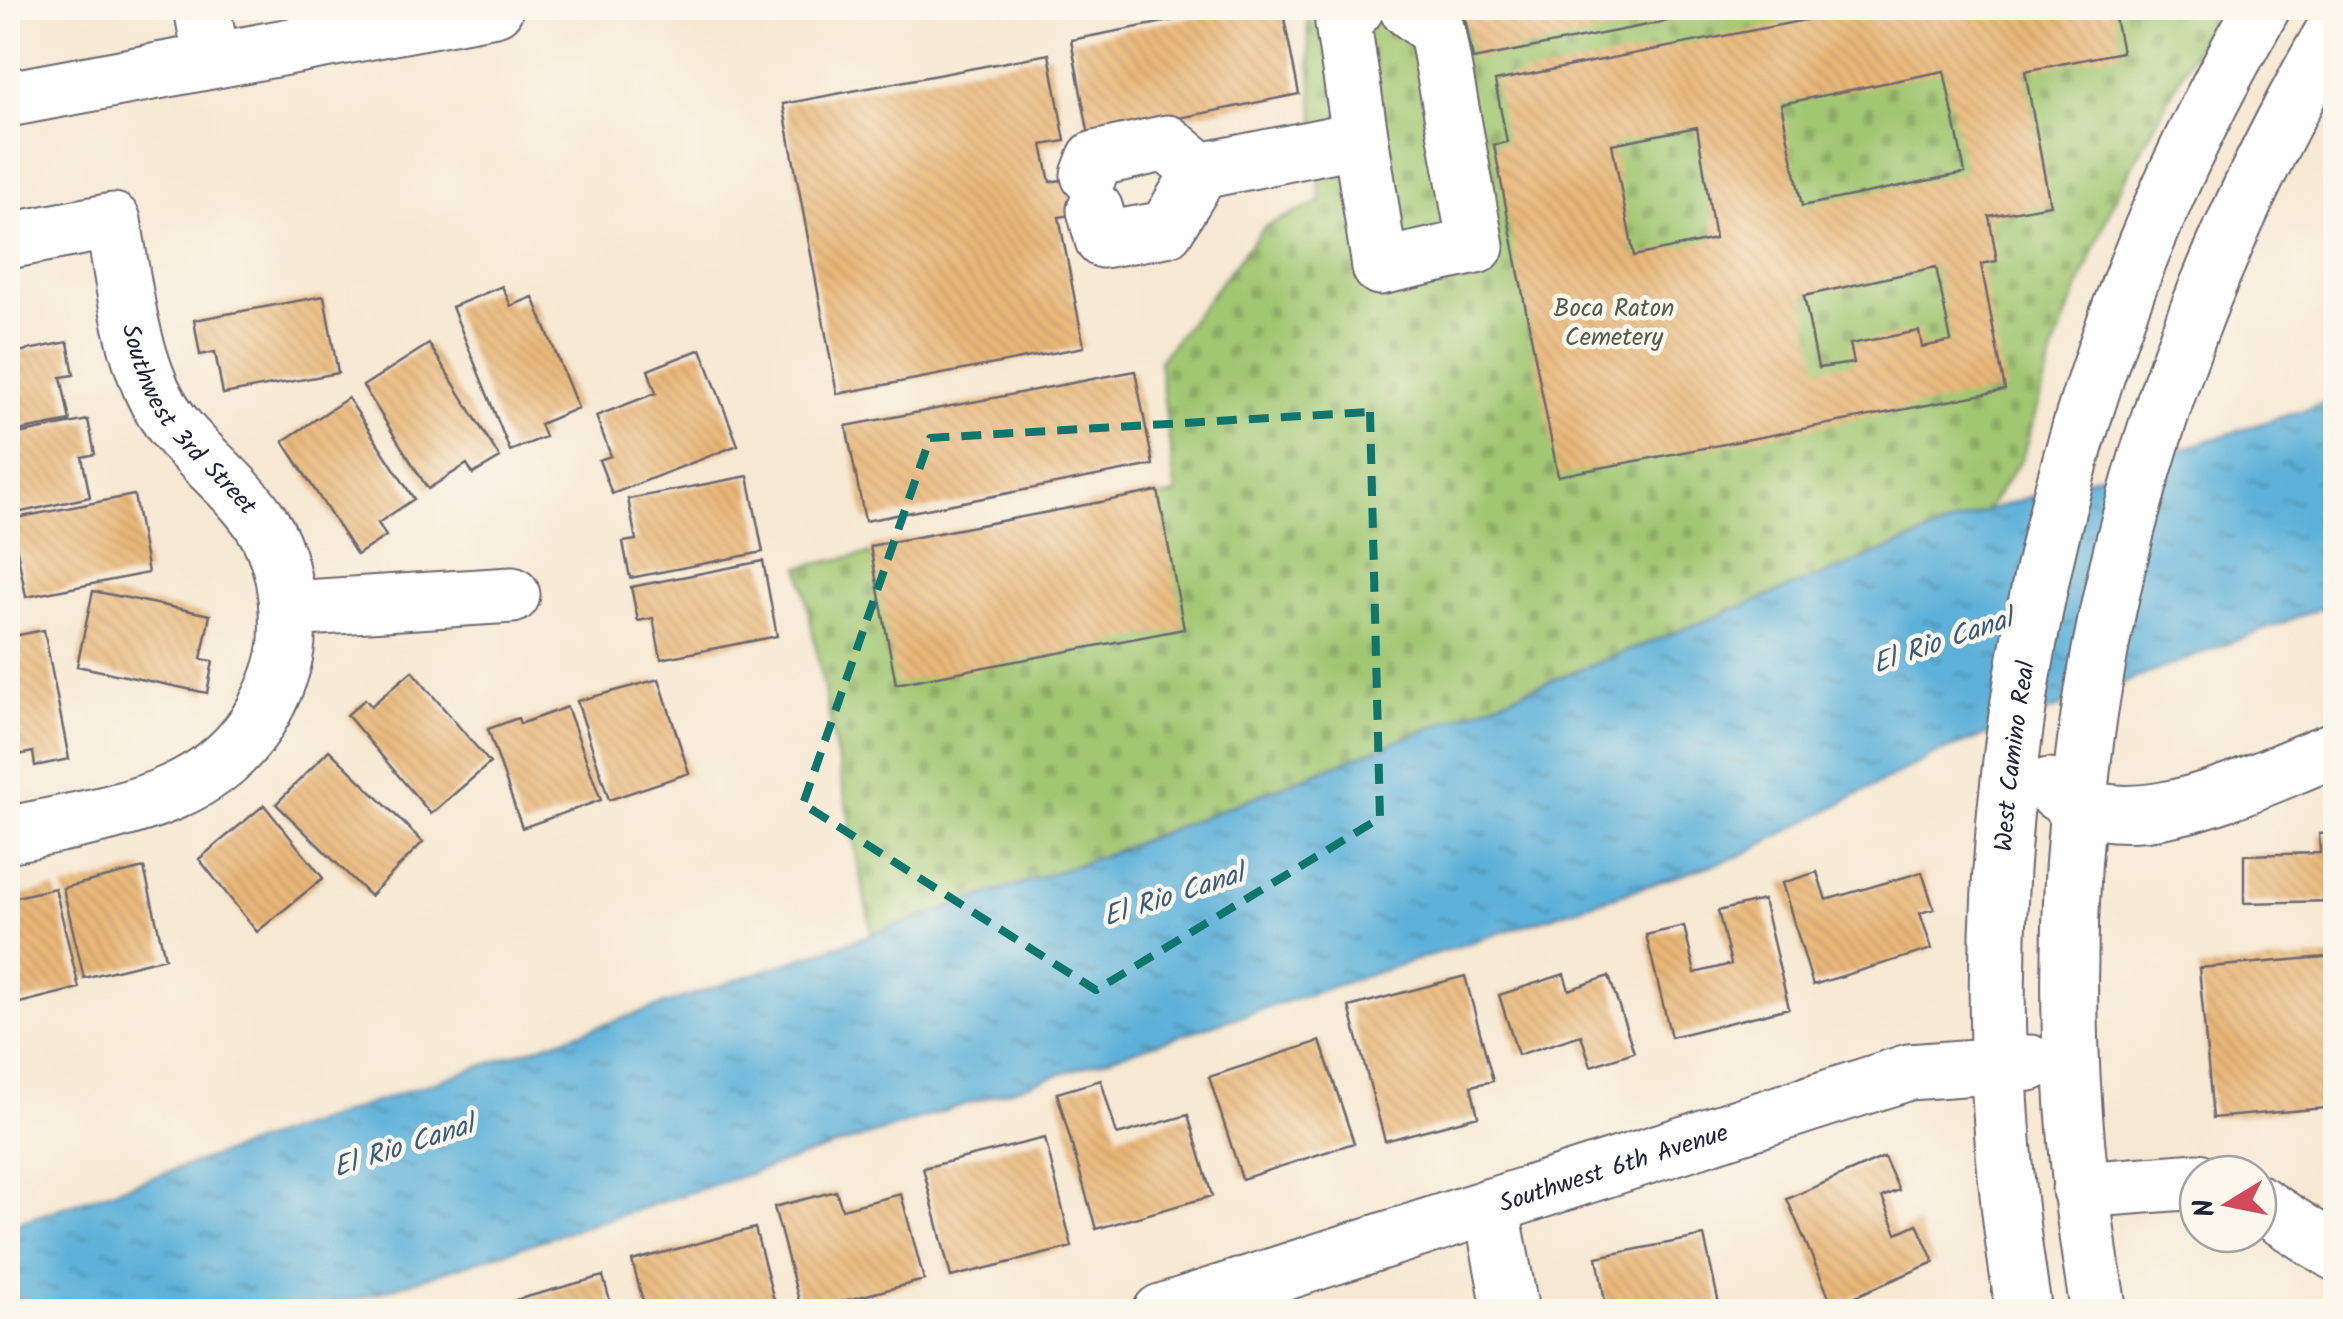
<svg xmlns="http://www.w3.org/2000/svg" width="2343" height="1319" font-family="Kalam,sans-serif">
  <defs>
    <pattern id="cemetery-stones" width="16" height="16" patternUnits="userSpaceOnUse" patternTransform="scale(2.5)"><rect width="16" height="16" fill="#a2c772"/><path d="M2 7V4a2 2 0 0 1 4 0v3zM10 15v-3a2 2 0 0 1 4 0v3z" fill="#8bab64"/></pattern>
    <pattern id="water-ripples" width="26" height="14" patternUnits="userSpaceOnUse" patternTransform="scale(2.5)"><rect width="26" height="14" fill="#5db1d9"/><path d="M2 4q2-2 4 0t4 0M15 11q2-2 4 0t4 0" fill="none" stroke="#4c90b1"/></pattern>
    <pattern id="building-back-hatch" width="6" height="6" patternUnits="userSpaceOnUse" patternTransform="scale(2.5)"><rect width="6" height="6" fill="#e9b778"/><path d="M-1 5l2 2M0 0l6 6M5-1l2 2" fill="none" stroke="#c89d69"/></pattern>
  </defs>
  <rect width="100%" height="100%" fill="#fbf7ec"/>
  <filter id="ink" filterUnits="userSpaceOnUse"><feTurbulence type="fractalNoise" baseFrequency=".01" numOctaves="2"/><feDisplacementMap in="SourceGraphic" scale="20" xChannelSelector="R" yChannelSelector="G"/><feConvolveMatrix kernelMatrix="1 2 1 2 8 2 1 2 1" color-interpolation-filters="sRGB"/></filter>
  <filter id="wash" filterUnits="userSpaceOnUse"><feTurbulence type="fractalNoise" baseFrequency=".0048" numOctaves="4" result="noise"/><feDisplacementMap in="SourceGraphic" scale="40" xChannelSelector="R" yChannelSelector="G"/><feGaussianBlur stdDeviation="2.25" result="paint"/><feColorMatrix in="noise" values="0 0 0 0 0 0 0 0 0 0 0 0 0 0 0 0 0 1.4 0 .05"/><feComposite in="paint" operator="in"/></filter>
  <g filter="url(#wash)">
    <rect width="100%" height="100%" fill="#f6e8d2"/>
    <path fill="url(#cemetery-stones)" stroke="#627456" stroke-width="2.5" d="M1306 8H2217L2114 200 2057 340 2022 458 1986 511 1100 857 872 934 800 567 1176 494 1159 361 1265 226 1321 202Z"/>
    <path fill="url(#water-ripples)" stroke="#406a8a" stroke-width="2.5" d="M2335 400V603L1936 754 1740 856 321 1311H8V1226L1100 857 1986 511Z"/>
    <g id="blocks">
      <path fill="url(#building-back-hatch)" fill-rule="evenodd" d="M1237 8H1282L1299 94 1089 136 1071 40Z
        M1463 8H1681L1683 18 1473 59Z
        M1808 8H2113L2122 52 2025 71 2050 205 1989 216 1997 261 1981 264 2005 390 1558 476 1494 145 1507 142 1495 81 1810 19ZM1944 71 1965 173 1802 206 1781 104ZM1697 127 1715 239 1634 256 1612 144ZM1936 267 1951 341 1922 347 1919 331 1850 344 1854 363 1818 368 1804 296Z
        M1049 54 1065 141 1042 145 1050 182 1109 171 1116 207 1059 217 1084 347 837 394 783 104Z
        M502 286 511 306 533 297 578 408 540 424 545 437 510 451 452 307Z
        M324 296 338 373 223 394 215 352 200 355 194 320Z
        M68 342 74 375 61 377 70 421 8 433V354Z
        M429 344 500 458 473 474 467 464 428 489 363 386Z
        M701 349 738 445 612 494 599 460 611 456 596 416 656 393 648 370Z
        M1135 371 1153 465 865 521 846 426Z
        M348 398 414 499 378 523 386 536 357 555 283 441Z
        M88 420 95 454 82 457 90 497 8 515V436Z
        M748 476 763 552 630 578 623 542 636 540 628 499Z
        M1158 491 1184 629 896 684 870 546Z
        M134 495 148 573 26 597 11 519Z
        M763 561 777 636 661 659 653 618 638 621 631 587Z
        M93 591 210 615 201 659 213 661 207 693 77 666Z
        M44 630 69 759 35 766 33 752 8 757V637Z
        M412 671 490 763 431 814 347 715 365 699 371 706Z
        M659 679 689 773 609 800 577 701Z
        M567 707 601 800 522 828 488 729 518 718 520 724Z
        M329 750 423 842 370 896 276 804Z
        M264 805 323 878 257 932 199 859Z
        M2336 833V901L2244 903V855L2320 853 2319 834Z
        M144 868 165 958 84 978 63 888Z
        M1817 872 1826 900 1922 872 1934 909 1920 913 1932 949 1813 985 1782 883Z
        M55 888 79 988 8 1006V899Z
        M1763 900 1789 1008 1671 1037 1646 935 1684 926 1695 973 1731 964 1718 911Z
        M2336 956V1107L2213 1118 2199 968Z
        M1564 974 1569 990 1609 976 1634 1052 1591 1066 1581 1035 1518 1055 1499 995Z
        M1465 976 1493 1081 1471 1086 1478 1116 1385 1141 1349 1007Z
        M1320 1041 1354 1143 1242 1179 1209 1077Z
        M1101 1080 1117 1135 1188 1115 1212 1196 1096 1229 1057 1093Z
        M1045 1138 1072 1247 951 1277 923 1168Z
        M1884 1157 1899 1190 1882 1197 1897 1233 1917 1224 1934 1262 1833 1306 1787 1199Z
        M836 1191 842 1209 901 1194 924 1280 802 1312 774 1207Z
        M755 1228 777 1312H646L632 1261Z
        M1704 1236 1719 1304 1682 1312H1607L1597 1257Z
        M603 1276 613 1312H492L490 1307Z"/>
    </g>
  </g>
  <g filter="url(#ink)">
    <use href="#blocks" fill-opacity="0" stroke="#6c6770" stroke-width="2.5"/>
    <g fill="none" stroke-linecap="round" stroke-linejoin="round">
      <defs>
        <g id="minor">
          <path d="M202 8 212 60"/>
          <path d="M1356 8 1343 23 1380 267 1476 246 1437 31 1407 8"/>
          <path d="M8 99 495 8"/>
          <path d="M1089 175 1095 159 1167 143 1201 171 1359 139"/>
          <path d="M1095 210 1103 240 1166 229 1201 171"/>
          <path id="s1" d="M8 241 113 221C123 278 129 338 152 390 176 445 230 475 262 524 284 559 289 601 287 641 285 666 275 690 263 712 212 806 102 813 8 835"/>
          <path d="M288 609 512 595"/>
          <path d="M2049 786C2121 854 2258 778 2336 749"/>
          <path d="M2080 1190 2198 1181"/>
          <path d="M2258 1203 2336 1253"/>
          <path d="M1491 1206 1511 1312"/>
          <path id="s2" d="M1161 1312 1909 1072 2030 1063"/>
          <path id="s3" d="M2024 1312C1949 862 2034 402 2262 8"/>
          <path d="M2099 1312C2019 858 2104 424 2336 27"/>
        </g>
      </defs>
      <use href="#minor" stroke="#6c6770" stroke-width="59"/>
      <use href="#minor" stroke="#fff" stroke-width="55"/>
    </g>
  </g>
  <path fill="none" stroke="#0f766e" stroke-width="8" stroke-dasharray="20 12" stroke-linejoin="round" d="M1370 412 1380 818 1096 990 803 804 930 438Z"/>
  <g text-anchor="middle" stroke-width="9" stroke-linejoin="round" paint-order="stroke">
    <g font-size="25" fill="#4f5c4e" stroke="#fbf7ec">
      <text x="1614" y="316">Boca Raton<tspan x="1614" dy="29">Cemetery</tspan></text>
    </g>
    <g font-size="25" fill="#22223b" stroke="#fbf7ec">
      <text dy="9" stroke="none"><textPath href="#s1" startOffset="325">Southwest 3rd Street</textPath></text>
      <text dy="9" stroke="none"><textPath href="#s3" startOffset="558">West Camino Real</textPath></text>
      <text dy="9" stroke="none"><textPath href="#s2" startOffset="475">Southwest 6th Avenue</textPath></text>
    </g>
    <g font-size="28" font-style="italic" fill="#3a5b7a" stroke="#fbf7ec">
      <text transform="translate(1942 640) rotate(-19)" y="10">El Rio Canal</text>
      <text transform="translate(1173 894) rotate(-18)" y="10">El Rio Canal</text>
      <text transform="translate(403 1145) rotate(-18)" y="10">El Rio Canal</text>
    </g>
  </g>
  <rect width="2343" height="1319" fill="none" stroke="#fbf7ec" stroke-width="40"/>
  <g transform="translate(2228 1204) rotate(260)"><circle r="48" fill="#fbf7ec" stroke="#a4a2a5" stroke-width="2.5"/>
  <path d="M0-8L18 38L0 25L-18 38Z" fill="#d1495b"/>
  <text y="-15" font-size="28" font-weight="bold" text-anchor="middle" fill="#22223b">N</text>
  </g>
</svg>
